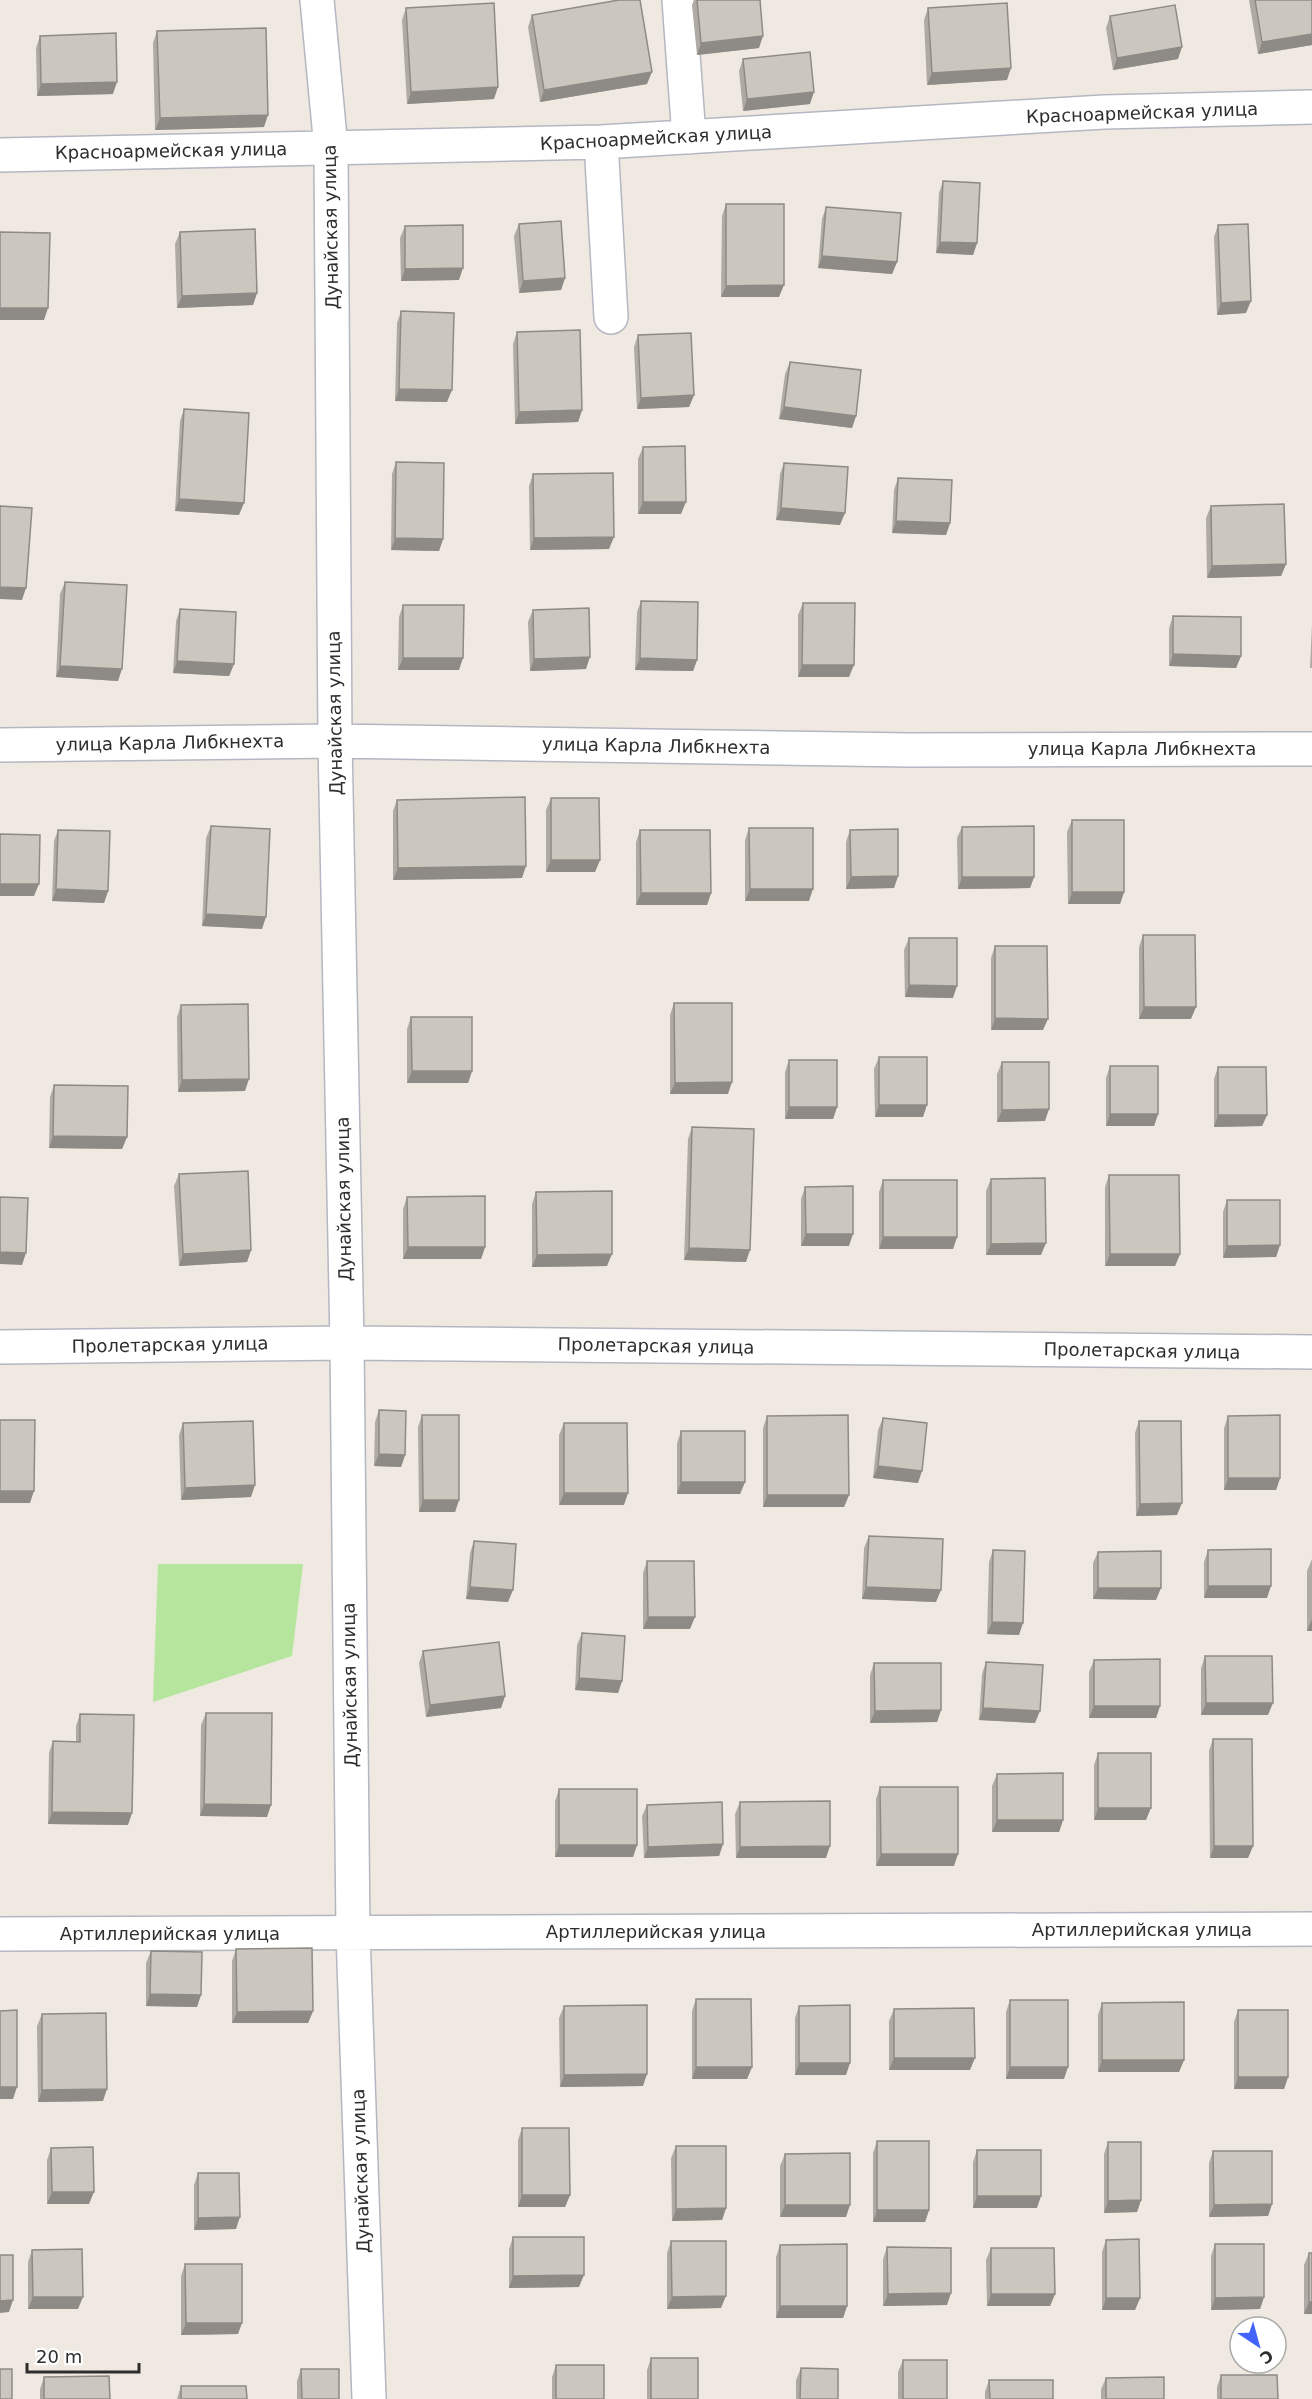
<svg xmlns="http://www.w3.org/2000/svg" width="1312" height="2399" font-family="'DejaVu Sans',sans-serif">
  <rect width="100%" height="100%" fill="#efe9e1"/>
  <path fill="#b6e59e" d="M158 1564H303L292 1656 153 1702Z"/>
  <g fill="none" stroke-linecap="round" stroke-linejoin="round">
    <defs>
      <path id="street" d="M317 0 331 148 335 741 347 1343 353 1933 369 2399
        M679 0 689 137
        M601 142 611 317
        M0 155 601 142 1104 112 1312 107
        M0 745 335 741 909 750 1312 749
        M0 1347 347 1343 1312 1352
        M0 1934 1312 1929"/>
    </defs>
    <use href="#street" stroke="#b4b7c1" stroke-width="36"/>
    <use href="#street" stroke="#fff" stroke-width="33"/>
  </g>
  <path fill="#afaba4" d="M694 0H760L759 48 697 55 692 5Z
    M1249 0H1312V45L1258 54Z
    M406 8 494 99 407 104 402 20Z
    M928 8 1007 80 927 85 924 20Z
    M532 15 647 84 540 102 528 27Z
    M1110 16 1178 59 1113 70 1106 28Z
    M157 31 264 127 155 130 153 43Z
    M40 36 113 94 37 96 36 48Z
    M743 59 810 104 743 111 739 71Z
    M943 181 977 243 973 255 936 253 939 193Z
    M726 204 779 297H721L722 216Z
    M826 207 897 262 892 274 818 268 822 219Z
    M519 224 565 278 561 290 519 293 514 236Z
    M1218 225 1246 313 1217 315 1214 237Z
    M405 226 459 280 401 281 400 238Z
    M180 232 257 293 253 305 177 308 175 244Z
    M401 311 447 402 395 401 397 323Z
    M517 332 582 410 578 422 515 424 513 344Z
    M638 335 694 395 689 407 637 409 634 347Z
    M790 362 856 416 852 428 779 419 785 374Z
    M184 409 239 515 175 511 180 421Z
    M643 447 681 514H638V459Z
    M396 462 443 539 439 551 391 550 392 474Z
    M784 463 840 525 776 520 780 474Z
    M533 474 609 549 530 550 529 486Z
    M898 478 950 523 946 535 892 533 894 490Z
    M1211 506 1286 564 1281 576 1207 578 1206 518Z
    M65 582 118 681 56 677 60 594Z
    M641 601 697 660 693 671 635 670 637 612Z
    M803 603 849 677H798V615Z
    M403 605 459 670H398L399 617Z
    M180 609 234 664 229 676 173 673 176 621Z
    M533 610 586 669 530 671 528 622Z
    M1173 616 1241 656 1236 668 1169 666V628Z
    M1312 624V668H1310Z
    M551 798 600 860 595 872H546V810Z
    M397 800 522 878 393 880V811Z
    M1072 820 1124 892 1120 904H1068L1067 832Z
    M211 826 262 929 202 926 206 838Z
    M962 827 1034 877 1030 888 958 889 957 838Z
    M749 828 809 901H745V840Z
    M58 830 108 891 104 903 52 901 54 841Z
    M640 830 711 893 707 905H636V842Z
    M850 830 898 876 894 888 846 889V842Z
    M1143 935 1191 1019H1139V947Z
    M909 938 953 998 905 997 904 950Z
    M995 946 1043 1030H991V958Z
    M674 1003 728 1094H670V1015Z
    M181 1005 245 1091 178 1092 177 1017Z
    M411 1017 472 1071 468 1083H407V1029Z
    M879 1057 923 1117H875L874 1069Z
    M789 1060 837 1107 833 1119H785V1072Z
    M1002 1062 1045 1121 997 1122V1074Z
    M1110 1066 1158 1114 1154 1126H1106V1078Z
    M1218 1067 1267 1115 1262 1126 1214 1127V1079Z
    M54 1085 127 1137 122 1149 49 1148 50 1097Z
    M692 1127 746 1262 684 1260 688 1139Z
    M179 1174 251 1250 247 1262 179 1266 174 1186Z
    M1109 1175 1180 1254 1175 1266H1105V1187Z
    M991 1179 1041 1255H986V1191Z
    M883 1180 957 1237 953 1249H879V1192Z
    M805 1187 849 1246H801V1199Z
    M536 1192 607 1266 532 1267V1204Z
    M407 1197 485 1247 481 1259H403V1209Z
    M1227 1200 1280 1245 1276 1257 1223 1258V1212Z
    M379 1410 405 1455 401 1467 374 1466 375 1422Z
    M422 1415 459 1500 455 1512H419L418 1427Z
    M767 1416 849 1495 844 1507H763V1428Z
    M1228 1416 1280 1478 1276 1490H1224V1428Z
    M883 1418 918 1483 873 1478 878 1430Z
    M1139 1421 1177 1515 1136 1516 1135 1433Z
    M183 1423 251 1497 181 1500 179 1435Z
    M564 1423 624 1505H559V1435Z
    M681 1431 745 1482 740 1494H677V1443Z
    M869 1536 936 1602 862 1599 864 1548Z
    M474 1541 508 1602 466 1599 470 1553Z
    M993 1550 1019 1635 987 1634 989 1562Z
    M1208 1550 1267 1598H1204V1562Z
    M1098 1552 1156 1600 1093 1599V1563Z
    M1312 1559V1631H1307V1571Z
    M647 1561 690 1629H643V1573Z
    M582 1633 622 1681 618 1693 575 1690 577 1645Z
    M423 1651 505 1696 501 1708 426 1717 419 1663Z
    M1205 1656 1268 1715H1201V1668Z
    M1094 1660 1160 1706 1156 1718H1089V1672Z
    M986 1662 1035 1723 979 1720 982 1674Z
    M874 1663 941 1710 937 1722 870 1723V1675Z
    M206 1713 267 1817 200 1816 201 1725Z
    M80 1714 128 1825 48 1824 49 1753 53 1741 76 1742V1726Z
    M1213 1739 1253 1846 1248 1858H1210L1209 1751Z
    M1098 1753 1146 1820H1094V1765Z
    M997 1774 1063 1820 1059 1832H992V1786Z
    M880 1787 954 1866H876V1799Z
    M559 1789 637 1845 633 1857H555V1801Z
    M740 1802 826 1858H736L735 1814Z
    M647 1805 723 1844 719 1856 644 1858 642 1816Z
    M236 1949 313 2011 308 2023H232V1961Z
    M151 1951 197 2007 146 2006V1963Z
    M696 1999 752 2067 747 2079H692V2011Z
    M1010 2000 1064 2079H1006V2012Z
    M1102 2003 1184 2060 1179 2072H1098V2015Z
    M564 2006 643 2086 560 2087 559 2018Z
    M799 2006 846 2075H795V2018Z
    M894 2009 970 2070H889V2021Z
    M1238 2010 1288 2077 1284 2089H1234V2022Z
    M42 2014 103 2101 38 2102 37 2026Z
    M522 2128 570 2195 565 2207H518V2140Z
    M877 2141 929 2210 925 2222H873V2153Z
    M1108 2142 1141 2200 1137 2212 1104 2213V2154Z
    M676 2146 726 2208 722 2220 672 2221 671 2158Z
    M51 2148 89 2204H47V2160Z
    M977 2150 1037 2208H973V2162Z
    M1213 2151 1272 2204 1268 2216 1209 2217V2163Z
    M785 2154 846 2217H780V2166Z
    M198 2173 236 2229 194 2230V2185Z
    M513 2237 579 2287 509 2288V2249Z
    M1106 2240 1140 2298 1135 2310H1102V2252Z
    M671 2241 721 2308 667 2309V2253Z
    M1215 2244 1264 2297 1260 2309 1211 2310V2256Z
    M780 2245 847 2306 843 2318H776V2257Z
    M887 2247 947 2305 883 2306V2259Z
    M991 2248 1055 2294 1050 2306H987L986 2260Z
    M32 2250 78 2309H28V2262Z
    M1309 2253H1312V2314H1304V2265Z
    M185 2264 238 2334 181 2335V2276Z
    M651 2358 698 2399H647V2370Z
    M903 2360 947 2399H898V2372Z
    M556 2365 604 2399H552V2377Z
    M801 2368 838 2399H796V2380Z
    M301 2369 339 2399H297V2381Z
    M1221 2375 1278 2399H1217V2387Z
    M44 2377 110 2399H40V2389Z
    M1106 2378 1164 2399H1101V2389Z
    M989 2380 1053 2399H985V2392Z
    M181 2386 247 2399H177Z"/>
  <path fill="#8e8b86" d="M1312 34V45L1258 54 1262 42Z
    M763 36 759 48 697 55 701 43Z
    M1182 47 1178 59 1113 70 1117 58Z
    M1011 68 1007 80 927 85 932 73Z
    M652 72 647 84 540 102 544 90Z
    M117 82 113 94 37 96 41 84Z
    M498 87 494 99 407 104 411 92Z
    M814 92 810 104 743 111 747 99Z
    M268 115 264 127 155 130 160 118Z
    M940 242 977 243 973 255 936 253Z
    M822 256 897 262 892 274 818 268Z
    M463 268 459 280 401 281 405 269Z
    M565 278 561 290 519 293 523 281Z
    M784 285 779 297H721L726 286Z
    M257 293 253 305 177 308 182 296Z
    M1251 301 1246 313 1217 315 1221 303Z
    M0 308H48L44 320H0Z
    M399 389 452 390 447 402 395 401Z
    M694 395 689 407 637 409 641 398Z
    M784 407 856 416 852 428 779 419Z
    M582 410 578 422 515 424 519 412Z
    M179 499 244 503 239 515 175 511Z
    M643 502H686L681 514H638Z
    M781 508 845 513 840 525 776 520Z
    M896 521 950 523 946 535 892 533Z
    M614 537 609 549 530 550 534 538Z
    M395 538 443 539 439 551 391 550Z
    M1286 564 1281 576 1207 578 1212 566Z
    M0 587 26 588 22 600 0 599Z
    M1173 654 1241 656 1236 668 1169 666Z
    M590 657 586 669 530 671 534 659Z
    M403 658H463L459 670H398Z
    M640 658 697 660 693 671 635 670Z
    M177 661 234 664 229 676 173 673Z
    M802 665H854L849 677H798Z
    M60 666 122 669 118 681 56 677Z
    M551 860H600L595 872H546Z
    M526 866 522 878 393 880 398 868Z
    M898 876 894 888 846 889 851 877Z
    M962 877H1034L1030 888 958 889Z
    M0 884H39L34 896H0Z
    M56 889 108 891 104 903 52 901Z
    M750 889H813L809 901H745Z
    M1072 892H1124L1120 904H1068Z
    M641 893H711L707 905H636Z
    M206 914 266 917 262 929 202 926Z
    M909 985 957 986 953 998 905 997Z
    M1144 1007H1196L1191 1019H1139Z
    M995 1018 1048 1019 1043 1030H991Z
    M412 1071H472L468 1083H407Z
    M249 1079 245 1091 178 1092 182 1080Z
    M732 1082 728 1094H670L675 1083Z
    M879 1105H927L923 1117H875Z
    M789 1107H837L833 1119H785Z
    M1049 1109 1045 1121 997 1122 1002 1110Z
    M1110 1114H1158L1154 1126H1106Z
    M1218 1115H1267L1262 1126 1214 1127Z
    M53 1136 127 1137 122 1149 49 1148Z
    M806 1234H853L849 1246H801Z
    M883 1237H957L953 1249H879Z
    M1046 1243 1041 1255H986L991 1244Z
    M1280 1245 1276 1257 1223 1258 1227 1246Z
    M408 1247H485L481 1259H403Z
    M689 1248 750 1250 746 1262 684 1260Z
    M251 1250 247 1262 179 1266 183 1254Z
    M0 1252 26 1253 22 1265 0 1264Z
    M612 1254 607 1266 532 1267 537 1255Z
    M1110 1254H1180L1175 1266H1105Z
    M379 1454 405 1455 401 1467 374 1466Z
    M878 1466 922 1471 918 1483 873 1478Z
    M1228 1478H1280L1276 1490H1224Z
    M681 1482H745L740 1494H677Z
    M255 1485 251 1497 181 1500 185 1488Z
    M0 1491H34L30 1503H0Z
    M564 1493H628L624 1505H559Z
    M767 1495H849L844 1507H763Z
    M423 1500H459L455 1512H419Z
    M1182 1503 1177 1515 1136 1516 1140 1504Z
    M1208 1586H1271L1267 1598H1204Z
    M470 1587 513 1590 508 1602 466 1599Z
    M866 1587 941 1590 936 1602 862 1599Z
    M1098 1588H1161L1156 1600 1093 1599Z
    M648 1617H695L690 1629H643Z
    M1312 1619V1631H1307Z
    M992 1622 1023 1623 1019 1635 987 1634Z
    M579 1678 622 1681 618 1693 575 1690Z
    M505 1696 501 1708 426 1717 430 1705Z
    M1206 1703H1273L1268 1715H1201Z
    M1094 1706H1160L1156 1718H1089Z
    M983 1708 1040 1711 1035 1723 979 1720Z
    M941 1710 937 1722 870 1723 875 1711Z
    M204 1804 271 1805 267 1817 200 1816Z
    M1098 1808H1151L1146 1820H1094Z
    M52 1812 132 1813 128 1825 48 1824Z
    M997 1820H1063L1059 1832H992Z
    M723 1844 719 1856 644 1858 648 1847Z
    M559 1845H637L633 1857H555Z
    M830 1846 826 1858H736L740 1847Z
    M1214 1846H1253L1248 1858H1210Z
    M881 1854H958L954 1866H876Z
    M150 1994 201 1995 197 2007 146 2006Z
    M313 2011 308 2023H232L237 2012Z
    M894 2058H975L970 2070H889Z
    M1102 2060H1184L1179 2072H1098Z
    M799 2063H850L846 2075H795Z
    M696 2067H752L747 2079H692Z
    M1010 2067H1068L1064 2079H1006Z
    M647 2074 643 2086 560 2087 564 2075Z
    M1238 2077H1288L1284 2089H1234Z
    M0 2087H17L13 2099H0Z
    M107 2089 103 2101 38 2102 42 2090Z
    M52 2192H94L89 2204H47Z
    M522 2195H570L565 2207H518Z
    M977 2196H1041L1037 2208H973Z
    M1141 2200 1137 2212 1104 2213 1108 2201Z
    M1272 2204 1268 2216 1209 2217 1214 2205Z
    M785 2205H850L846 2217H780Z
    M726 2208 722 2220 672 2221 676 2209Z
    M877 2210H929L925 2222H873Z
    M240 2217 236 2229 194 2230 198 2218Z
    M584 2275 579 2287 509 2288 513 2276Z
    M951 2293 947 2305 883 2306 888 2294Z
    M991 2294H1055L1050 2306H987Z
    M726 2296 721 2308 667 2309 672 2297Z
    M33 2297H83L78 2309H28Z
    M1264 2297 1260 2309 1211 2310 1215 2298Z
    M1106 2298H1140L1135 2310H1102Z
    M13 2300 9 2312 0 2313V2301Z
    M1309 2302H1312V2314H1304Z
    M780 2306H847L843 2318H776Z
    M186 2323H242L238 2334 181 2335Z"/>
  <path fill="#cbc7bf" stroke="#8e8b86" stroke-width="1.5" d="M619 0H640L652 72 544 90 532 15Z
    M697 0H760L763 36 701 43Z
    M1255 0H1312V34L1262 42Z
    M494 3 498 87 411 92 406 8Z
    M1007 3 1011 68 932 73 928 8Z
    M1175 5 1182 47 1117 58 1110 16Z
    M266 28 268 115 160 118 157 31Z
    M116 33 117 82 41 84 40 36Z
    M810 52 814 92 747 99 743 59Z
    M943 181 980 183 977 243 940 242Z
    M726 204H784V285L726 286Z
    M826 207 901 213 897 262 822 256Z
    M561 221 565 278 523 281 519 224Z
    M1248 224 1251 301 1221 303 1218 225Z
    M463 225V268L405 269V226Z
    M255 229 257 293 182 296 180 232Z
    M0 232 50 233 48 308H0Z
    M401 311 454 313 452 390 399 389Z
    M580 330 582 410 519 412 517 332Z
    M691 333 694 395 641 398 638 335Z
    M790 362 861 370 856 416 784 407Z
    M184 409 249 413 244 503 179 499Z
    M685 446 686 502H643V447Z
    M396 462 444 463 443 539 395 538Z
    M784 463 848 467 845 513 781 508Z
    M613 473 614 537 534 538 533 474Z
    M898 478 952 480 950 523 896 521Z
    M1284 504 1286 564 1212 566 1211 506Z
    M0 506 32 508 26 588 0 587Z
    M65 582 127 585 122 669 60 666Z
    M641 601 698 602 697 660 640 658Z
    M803 603H855L854 665H802Z
    M403 605H464L463 658H403Z
    M589 608 590 657 534 659 533 610Z
    M180 609 236 612 234 664 177 661Z
    M1173 616 1241 617V656L1173 654Z
    M525 797 526 866 398 868 397 800Z
    M551 798H599L600 860H551Z
    M1072 820H1124V892H1072Z
    M211 826 270 829 266 917 206 914Z
    M1034 826V877H962V827Z
    M749 828H813V889H750Z
    M898 829V876L851 877 850 830Z
    M58 830 110 831 108 891 56 889Z
    M640 830H710L711 893H641Z
    M0 834 40 835 39 884H0Z
    M1143 935H1195L1196 1007H1144Z
    M909 938H957V986L909 985Z
    M995 946H1047L1048 1019 995 1018Z
    M674 1003H732V1082L675 1083Z
    M248 1004 249 1079 182 1080 181 1005Z
    M411 1017H472V1071H412Z
    M879 1057H927V1105H879Z
    M789 1060H837V1107H789Z
    M1002 1062H1049V1109L1002 1110Z
    M1110 1066H1158V1114H1110Z
    M1218 1067H1266L1267 1115H1218Z
    M54 1085 128 1086 127 1137 53 1136Z
    M692 1127 754 1129 750 1250 689 1248Z
    M248 1171 251 1250 183 1254 179 1174Z
    M1109 1175H1179L1180 1254H1110Z
    M1045 1178 1046 1243 991 1244V1179Z
    M883 1180H957V1237H883Z
    M853 1186V1234H806L805 1187Z
    M612 1191V1254L537 1255 536 1192Z
    M485 1196V1247H408L407 1197Z
    M0 1197 28 1198 26 1253 0 1252Z
    M1227 1200H1280V1245L1227 1246Z
    M379 1410 406 1411 405 1455 379 1454Z
    M422 1415H459V1500H423Z
    M848 1415 849 1495H767V1416Z
    M1280 1415V1478H1228V1416Z
    M883 1418 927 1423 922 1471 878 1466Z
    M0 1420H35L34 1491H0Z
    M253 1421 255 1485 185 1488 183 1423Z
    M1139 1421H1181L1182 1503 1140 1504Z
    M564 1423H627L628 1493H564Z
    M681 1431H745V1482H681Z
    M869 1536 943 1539 941 1590 866 1587Z
    M474 1541 516 1544 513 1590 470 1587Z
    M1271 1549V1586H1208V1550Z
    M993 1550 1025 1551 1023 1623 992 1622Z
    M1161 1551V1588H1098V1552Z
    M647 1561H694L695 1617H648Z
    M582 1633 625 1636 622 1681 579 1678Z
    M499 1642 505 1696 430 1705 423 1651Z
    M1205 1656H1272L1273 1703H1206Z
    M1160 1659V1706H1094V1660Z
    M986 1662 1043 1665 1040 1711 983 1708Z
    M874 1663H941V1710L875 1711Z
    M206 1713H272L271 1805 204 1804Z
    M80 1714 134 1715 132 1813 52 1812 53 1741 80 1742Z
    M1213 1739H1252L1253 1846H1214Z
    M1098 1753H1151V1808H1098Z
    M1063 1773V1820H997V1774Z
    M880 1787H958V1854H881Z
    M559 1789H637V1845H559Z
    M830 1801V1846L740 1847V1802Z
    M722 1802 723 1844 648 1847 647 1805Z
    M312 1948 313 2011 237 2012 236 1949Z
    M151 1951 202 1952 201 1995 150 1994Z
    M696 1999H751L752 2067H696Z
    M1010 2000H1068V2067H1010Z
    M1184 2002V2060H1102V2003Z
    M647 2005V2074L564 2075V2006Z
    M850 2005V2063H799V2006Z
    M974 2008 975 2058H894V2009Z
    M17 2010V2087H0V2011Z
    M1238 2010H1288V2077H1238Z
    M106 2013 107 2089 42 2090V2014Z
    M522 2128H569L570 2195H522Z
    M877 2141H929V2210H877Z
    M1108 2142H1141V2200L1108 2201Z
    M676 2146H726V2208L676 2209Z
    M93 2147 94 2192H52L51 2148Z
    M977 2150H1041V2196H977Z
    M1213 2151H1272V2204L1214 2205Z
    M850 2153V2205H785V2154Z
    M198 2173H239L240 2217 198 2218Z
    M513 2237H584V2275L513 2276Z
    M1139 2239 1140 2298H1106V2240Z
    M671 2241H726V2296L672 2297Z
    M847 2244V2306H780V2245Z
    M1215 2244H1264V2297L1215 2298Z
    M887 2247 951 2248V2293L888 2294Z
    M991 2248H1054L1055 2294H991Z
    M82 2249 83 2297H33L32 2250Z
    M1309 2253H1312V2302H1309Z
    M0 2255H13V2300L0 2301Z
    M185 2264H242V2323H186Z
    M651 2358H698V2399H651Z
    M903 2360H947V2399H903Z
    M556 2365H604V2399H556Z
    M801 2368 838 2369V2399H800Z
    M0 2369H12V2399H0Z
    M301 2369H339V2399H302Z
    M1221 2375H1277L1278 2399H1221Z
    M109 2376 110 2399H44V2377Z
    M1164 2377V2399H1106V2378Z
    M989 2380H1053V2399H990Z
    M181 2386H246L247 2399H181Z"/>
  <g text-anchor="middle" stroke-width="6" stroke-linejoin="round" paint-order="stroke">
    <g font-size="18" fill="#2e2e2e" stroke="#fff">
      <text transform="translate(1142 113) rotate(-2)" y="6">Красноармейская улица</text>
      <text transform="translate(656 138) rotate(-3)" y="6">Красноармейская улица</text>
      <text transform="translate(171 151) rotate(-1)" y="6">Красноармейская улица</text>
      <text transform="translate(331 227) rotate(-91)" y="6">Дунайская улица</text>
      <text transform="translate(335 713) rotate(-91)" y="6">Дунайская улица</text>
      <text transform="translate(170 743) rotate(-1)" y="6">улица Карла Либкнехта</text>
      <text transform="translate(656 746) rotate(1)" y="6">улица Карла Либкнехта</text>
      <text x="1142" y="755">улица Карла Либкнехта</text>
      <text transform="translate(344 1199) rotate(-91)" y="6">Дунайская улица</text>
      <text transform="translate(170 1345) rotate(-1)" y="6">Пролетарская улица</text>
      <text transform="translate(656 1346) rotate(1)" y="6">Пролетарская улица</text>
      <text transform="translate(1142 1351) rotate(1)" y="6">Пролетарская улица</text>
      <text transform="translate(350 1685) rotate(-91)" y="6">Дунайская улица</text>
      <text x="1142" y="1936">Артиллерийская улица</text>
      <text x="656" y="1938">Артиллерийская улица</text>
      <text x="170" y="1940">Артиллерийская улица</text>
      <text transform="translate(361 2171) rotate(-92)" y="6">Дунайская улица</text>
    </g>
  </g>
  <g transform="translate(1258 2345) rotate(144)"><circle r="28" fill="#ffffff" stroke="#ababab" stroke-width="1.5"/>
  <path d="M0-4.5L10 22L0 15L-10 22Z" fill="#4264fb"/>
  <text y="-9" font-size="16" font-weight="bold" text-anchor="middle" fill="#2e2e2e">С</text>
  </g>
  <path d="M27 2363v9h112v-9" fill="none" stroke="#2e2e2e" stroke-width="3"/>
  <text x="36" y="2363" font-size="18" fill="#2e2e2e" stroke="#ffffff" stroke-width="4.5" paint-order="stroke">20 m</text>
</svg>
